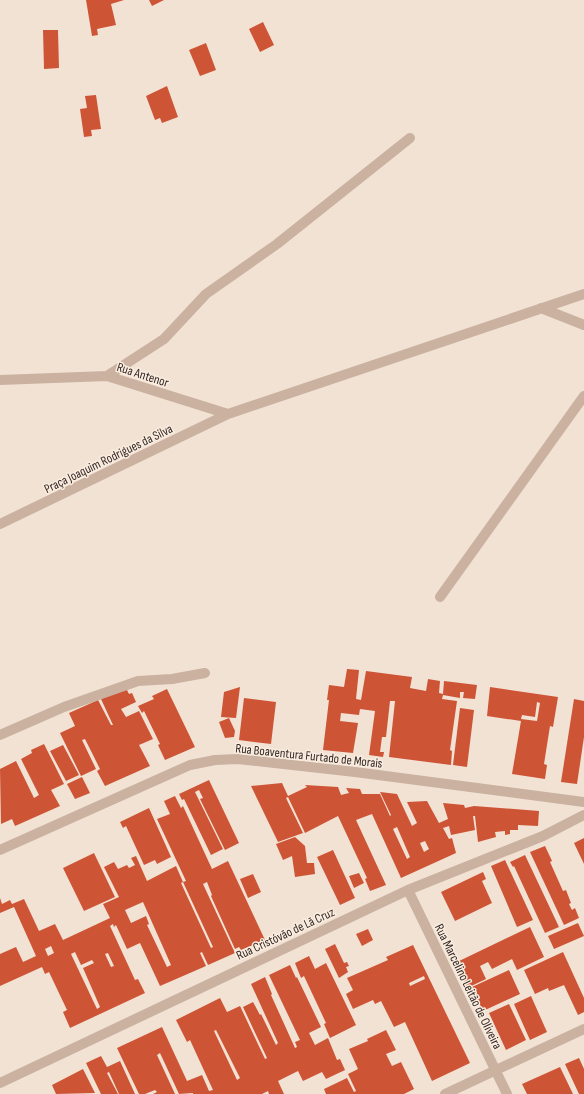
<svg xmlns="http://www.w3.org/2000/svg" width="584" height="1094" font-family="'Sofia Sans Condensed',sans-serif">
  <rect width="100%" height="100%" fill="#f2e2d4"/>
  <path fill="#ce5436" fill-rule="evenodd" d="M86 0H124L111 4 116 25 97 29 98 35 92 36Z
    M149 0H164L152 6Z
    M263 22 274 45 260 52 249 29Z
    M43 30H58L59 68 44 69Z
    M206 43 216 70 200 76 189 50Z
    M167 86 178 117 162 123 160 118 155 120 146 96Z
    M96 95 101 129 91 130 92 136 84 137 80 109 87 108 85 96Z
    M347 669 359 670 356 699 361 700 366 671 412 677 410 688 426 691 428 679 440 681 439 693 443 694 444 681 477 685 475 699 463 698 464 692H460V698L443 695 442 699 457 701 450 750 452 751 451 765 389 757 395 701H390L386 737H382L380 752H384L383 757 369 755 375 711 360 709 359 715 341 713 340 721 358 723 353 753 323 750 329 700H327L329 685 344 687Z
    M240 687 236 718 221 717 224 692Z
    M490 687 558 697 553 727 550 726 544 764 547 765 545 779 512 774 521 721 487 716ZM537 702 540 703 537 721 521 719 522 715 535 717Z
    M126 688 129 694 132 693 136 702 121 709 126 717 139 711 153 739 139 745 150 766 105 786 97 771 100 769 85 739 82 740 96 769 81 776 60 733 75 726 69 713 98 700 111 725H113L101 699Z
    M167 689 195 747 165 760 158 745 160 744 144 711 142 713 138 706 154 699 152 696Z
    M244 698 276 702 271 744 239 740Z
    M574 699 584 701V737L577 784 561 782Z
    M460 708 474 710 467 767 453 765Z
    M229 718 235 731 234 737 225 738 219 722Z
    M44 744 64 784 51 790 60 806 15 826 12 819 1 824 0 769 16 761 34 798 39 795 21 759 32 753 31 750Z
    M63 745 79 775 66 781 50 751Z
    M82 777 90 793 75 799 67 784Z
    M209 780 239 843 225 850 200 799 203 798 199 790 195 792 223 849 211 855 184 799 182 800 179 794Z
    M282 783 288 796 307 787 305 785 338 787 341 795 349 793 346 788 360 789 362 794H380L390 816 391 815 380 792 397 794 412 826 417 823 407 802 427 801 439 823 448 819 443 803 464 805 465 808 474 806 539 811 538 826 518 825V830H510V834L505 835V831L495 832 496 837 478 842 475 816H473L475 830 451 835 449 826 443 828 449 839 452 838 456 853 401 878 372 814 356 820 386 885 370 891 365 879 367 878 338 816 305 833 288 797 286 798 303 833 278 842 251 786ZM397 827 410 857 407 859 393 829ZM425 841 429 849 424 852 420 843Z
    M175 796 181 808 183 806 212 869 228 861 265 940 241 950 239 947 235 949 211 896 212 895 207 882 203 884 235 953 208 965 202 952 200 953 206 966 160 986 140 943 127 949 116 925 114 927 113 924 110 926 135 980 138 979 145 993 70 1028 63 1012 67 1010 49 972 45 974 42 967 0 986V954L16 947 23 962 36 956 14 907 0 913V898L2 904 10 900 12 904 24 899 39 931 55 924 63 940 110 918 103 904 119 897 104 867 114 862 118 869 127 865 129 868 135 865 131 858 136 856 147 881 176 866 183 882 181 883 211 948 213 947 183 882 186 881 157 819 170 814 164 801ZM143 902 171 965 167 967 147 925 149 924 146 916 131 923 125 910ZM51 946 54 953 48 956 45 949ZM75 952 81 965 92 960 94 963 83 968 100 1007 97 1009 71 954ZM108 953 114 966 111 967 105 954Z
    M149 808 171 857 157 864 155 860 144 865 126 826 123 828 120 822Z
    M295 837 305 846 307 863H314L315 874 295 877 292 856 283 860 276 844Z
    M584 838V864L574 843Z
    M545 846 552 861 550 862 563 891 566 890 571 903 569 904 572 910 575 908 579 918 564 925 530 852Z
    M333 850 355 898 340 905 317 857Z
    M94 853 115 897 84 911 63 868Z
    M525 855 559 927 545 933 514 866 513 867 510 862Z
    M505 860 533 920 517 927 491 866Z
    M483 872 486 879 482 881 492 903 455 921 441 892Z
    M359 873 364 883 354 888 349 876Z
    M253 874 261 892 248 898 240 879Z
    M578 923 584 936 554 949 548 936Z
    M530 927 544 957 517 970 512 959 492 969 488 962 480 966 486 979 467 988 455 963Z
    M368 929 373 940 362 946 356 934Z
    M335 944 344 963 347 962 349 966 346 967 348 972 339 978 325 949Z
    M413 945 470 1063 432 1081 405 1022 394 1027 381 1001 375 1004 373 1000 353 1009 346 994 353 990 347 978 388 960 386 957ZM424 976 425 979 410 986 409 983Z
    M563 952 584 998V1012L578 1015 564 985 549 991 548 988 535 994 524 970Z
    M309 956 315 969 326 963 356 1025 330 1038 324 1024 326 1023 304 976 301 978 295 963Z
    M290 965 296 978 297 977 321 1027 309 1033 315 1045 328 1038 337 1060 340 1059 345 1070 326 1079 322 1072 303 1081 298 1071 278 1081 284 1094H269L268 1091 262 1094H193V1093L179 1094 160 1053 157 1055 175 1094H153L157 1092 155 1090 145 1094H139L117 1048 162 1027 187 1081 202 1075 209 1091 213 1090 190 1040 187 1042 176 1020 220 998 227 1012 240 1006 265 1059 267 1058 243 1007 253 1002 260 1015 261 1014 276 1045 278 1043 251 984 265 977 272 994 271 995 295 1048 297 1047 295 1042 300 1040 269 975ZM216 1030 240 1078 237 1080 214 1031Z
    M509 970 520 994 483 1011 472 987Z
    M531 996 547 1032 530 1040 514 1004Z
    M509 1004 526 1040 506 1050 489 1013Z
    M386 1030 396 1050 386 1054 392 1066 401 1062 414 1089 404 1094H326L324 1089 347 1078 354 1092 356 1091 348 1074 358 1069 349 1049 368 1041 367 1039Z
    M101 1056 107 1067 120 1061 135 1094H119L109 1072 107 1073 118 1094H101L86 1063Z
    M579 1058 584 1069V1094H579L565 1064Z
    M560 1067 573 1094H527L522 1084Z
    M83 1069 95 1093 56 1094 52 1085Z"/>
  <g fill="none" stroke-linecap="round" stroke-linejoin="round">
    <path stroke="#cab1a0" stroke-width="10" d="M541 308 584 325
      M107 376 164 339 206 294 277 244 410 138
      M0 380 107 376 228 414
      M0 524 228 414 584 294
      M440 597 584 396
      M0 735 64 707 138 681 172 679 205 673
      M0 850 190 765 215 760 238 759 355 772 584 802
      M408 890 507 1094
      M0 1083 408 890 543 836 584 815
      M445 1094 584 1029"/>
  </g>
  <g text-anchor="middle" stroke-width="3" stroke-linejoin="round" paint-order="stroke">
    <g font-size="13" fill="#332824" stroke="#faede0">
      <text transform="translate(143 374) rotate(18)" y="5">Rua Antenor</text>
      <text transform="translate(108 458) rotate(-26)" y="5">Praça Joaquim Rodrigues da Silva</text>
      <text transform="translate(309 755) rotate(6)" y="5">Rua Boaventura Furtado de Morais</text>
      <text transform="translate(285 933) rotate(-25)" y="5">Rua Cristóvão de Lã Cruz</text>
      <text transform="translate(469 986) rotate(64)" y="5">Rua Marcelino Leitão de Oliveira</text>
    </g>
  </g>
</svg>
